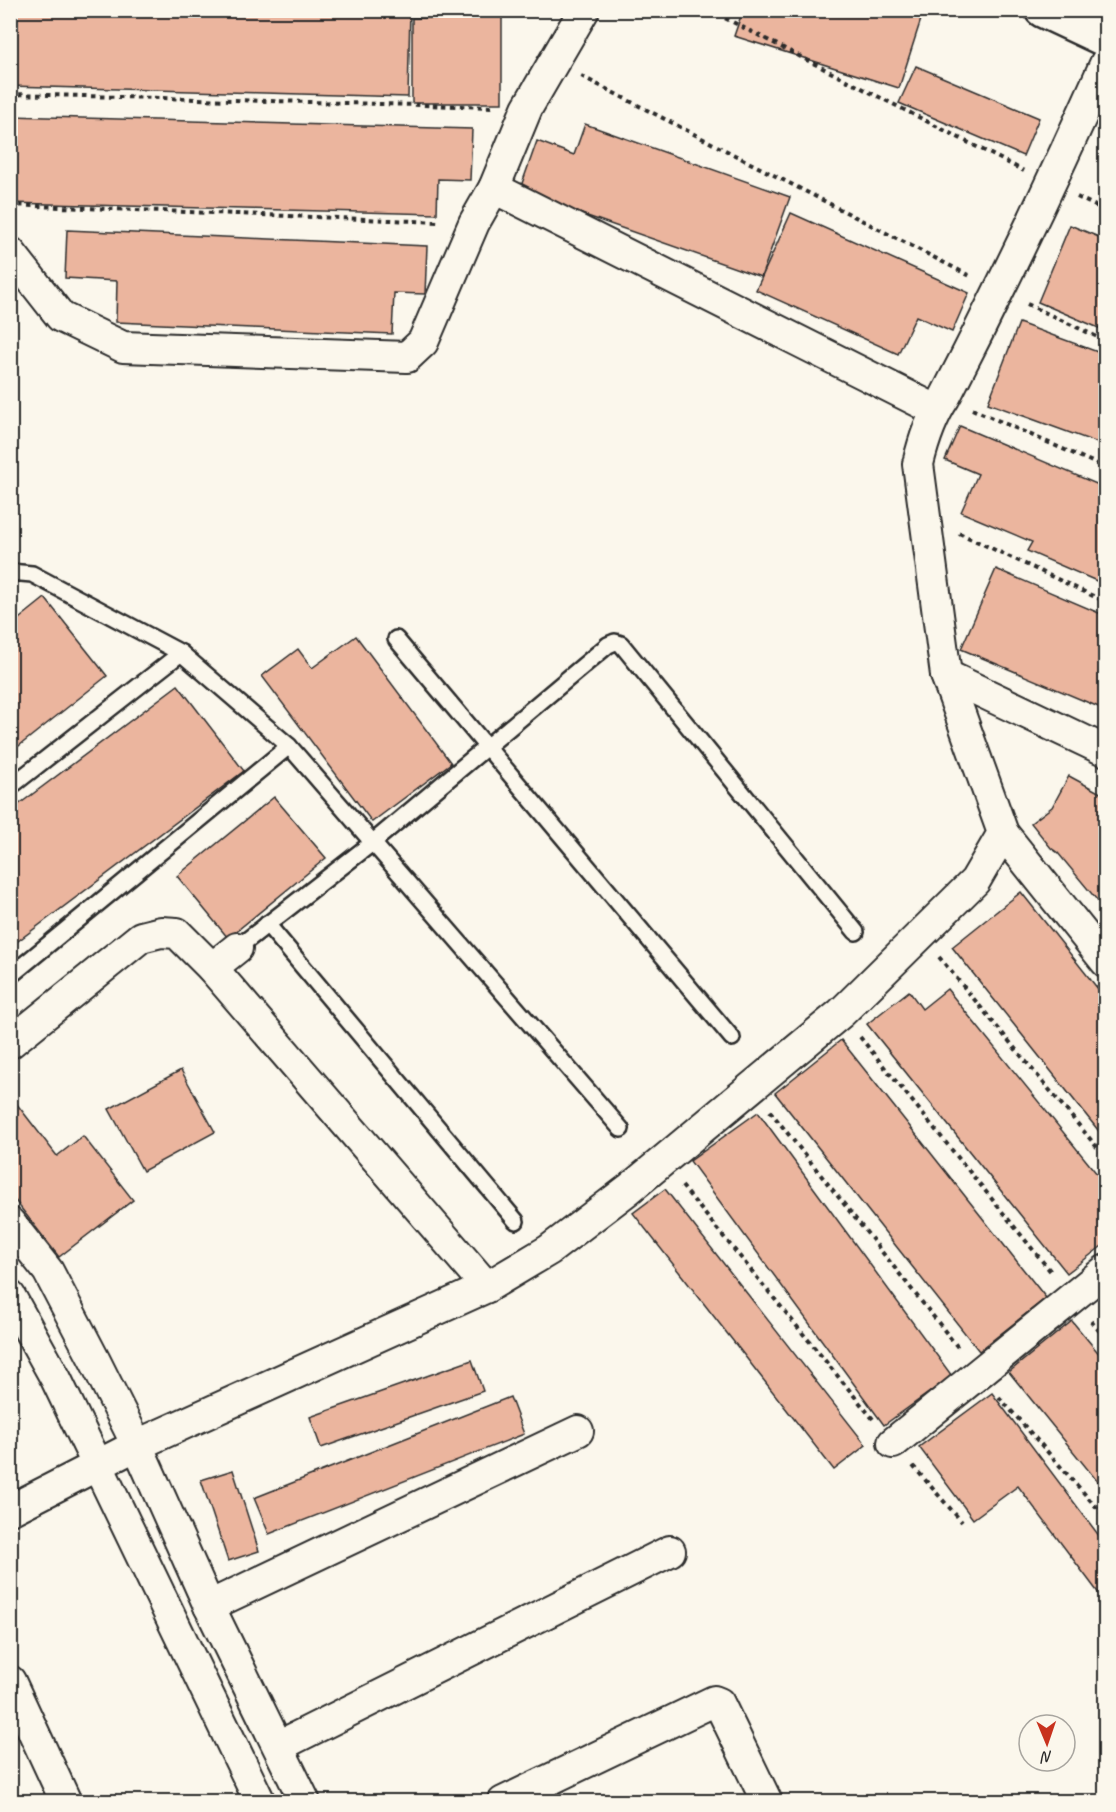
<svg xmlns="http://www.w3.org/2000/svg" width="1116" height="1812" viewBox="0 0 1116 1812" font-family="Caveat,sans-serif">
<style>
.building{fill:#ebb59e;stroke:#2b2b2b;stroke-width:1.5}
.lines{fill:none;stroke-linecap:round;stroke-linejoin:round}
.service-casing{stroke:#2b2b2b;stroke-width:20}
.minor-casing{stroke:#2b2b2b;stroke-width:34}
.tertiary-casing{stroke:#2b2b2b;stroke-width:38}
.path{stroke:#2b2b2b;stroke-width:4;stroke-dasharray:4.5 4.5;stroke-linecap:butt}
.service{stroke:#fbf7ec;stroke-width:15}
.minor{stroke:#fbf7ec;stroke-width:30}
.tertiary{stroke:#fbf7ec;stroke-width:33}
</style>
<rect width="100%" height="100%" fill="#fbf7ec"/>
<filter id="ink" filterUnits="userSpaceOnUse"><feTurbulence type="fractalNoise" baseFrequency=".0167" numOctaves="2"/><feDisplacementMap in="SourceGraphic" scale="12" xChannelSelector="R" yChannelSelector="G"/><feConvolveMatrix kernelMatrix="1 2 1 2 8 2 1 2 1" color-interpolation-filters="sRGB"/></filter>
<g filter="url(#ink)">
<g class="building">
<path d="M10,10H410L408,97L10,86Z"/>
<path d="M743,10H924L899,88L734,36Z"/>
<path d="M502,17V103H412V18Z"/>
<path d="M916,66L1039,118L1023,156L899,103Z"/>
<path d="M10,116L472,129L470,180L438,179L437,214L10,203Z"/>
<path d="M585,124L790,197L761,277L519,192L537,141L574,155Z"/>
<path d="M791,213L969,293L952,332L916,316L898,354L756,290Z"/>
<path d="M1070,225L1106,240V331L1038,302Z"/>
<path d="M67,230L427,246L425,294L394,293L392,334L116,322L117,281L65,278Z"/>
<path d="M1019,323L1106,355V446L988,403Z"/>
<path d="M960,426L1106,488V585L1027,551L1032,542L961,512L978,474L945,460Z"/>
<path d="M996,569L1106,616V710L961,649Z"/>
<path d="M45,598L107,676L10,753V626Z"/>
<path d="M356,636L451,763L372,822L262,676L298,649L312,668Z"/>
<path d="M178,685L244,771L10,947V811Z"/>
<path d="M1069,776L1106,796V911L1058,853L1051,848L1031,823L1052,807Z"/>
<path d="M274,797L326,858L228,938L177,876Z"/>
<path d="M1021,892L1106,999V1140L952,947Z"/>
<path d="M947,989L1106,1185V1243L1067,1273L867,1024L909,991L922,1009Z"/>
<path d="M841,1040L1046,1298L979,1351L775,1093Z"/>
<path d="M181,1070L215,1132L143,1171L109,1109Z"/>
<path d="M16,1103L57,1156L83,1136L133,1200L59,1257L10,1194V1107Z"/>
<path d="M758,1112L952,1376L884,1425L690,1161Z"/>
<path d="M665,1189L866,1445L834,1470L633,1213Z"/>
<path d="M1106,1290V1306L1097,1296Z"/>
<path d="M1072,1321L1106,1362V1492L1009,1372Z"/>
<path d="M472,1360L483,1391L321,1448L310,1417Z"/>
<path d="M992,1393L1106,1545V1603L1018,1486L973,1519L919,1447Z"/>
<path d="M510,1397L524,1434L269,1534L254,1498Z"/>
<path d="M233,1470L259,1551L228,1561L201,1480Z"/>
</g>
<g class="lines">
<defs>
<g id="service">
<path d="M10,572L32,574L181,653L289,746L621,1129"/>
<path d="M396,639L732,1038"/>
<path d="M10,787L181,653"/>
<path d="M267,924L516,1221"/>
<path d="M237,948L372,843L608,645L615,642L621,644L856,932"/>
<path d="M10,976L289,746"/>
</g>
<g id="minor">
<path d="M494,188L936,410"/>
<path d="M10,252L61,317L123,347L407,357L423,342L474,223L494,188L527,108L584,10"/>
<path d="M946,675L1106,751"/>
<path d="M1003,833L1106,962"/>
<path d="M212,968L237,948"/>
<path d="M10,1043L141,937L161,932L177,933L212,968L487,1287"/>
<path d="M10,1223L48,1271L95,1361L137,1445L209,1606L305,1802"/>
<path d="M10,1296L56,1379L260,1802"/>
<path d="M893,1443L1106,1270"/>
<path d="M10,1510L137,1445L487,1287L549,1250L629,1189L841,1013L975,881L1003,833L946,675L918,464C924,439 931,418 945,397C1002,287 1055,176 1106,62"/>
<path d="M209,1606L578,1431"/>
<path d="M10,1681L66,1802"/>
<path d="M279,1746L670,1551"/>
<path d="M503,1802L714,1701L719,1703L767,1802"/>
</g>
<path id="tertiary" d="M1042,10L1106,40"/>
</defs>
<use href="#service" class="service-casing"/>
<use href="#minor" class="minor-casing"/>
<use href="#tertiary" class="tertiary-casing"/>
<g class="path">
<path d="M709,10L1024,171"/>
<path d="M581,76L972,277"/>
<path d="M10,94L494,107"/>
<path d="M1077,197L1106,211"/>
<path d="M10,205L440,222"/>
<path d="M1027,304L1106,341"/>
<path d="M972,409L1106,468"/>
<path d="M959,533L1106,602"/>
<path d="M939,957L1106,1158"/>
<path d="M860,1037L1052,1273"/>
<path d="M770,1111L960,1350"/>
<path d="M682,1186L873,1419"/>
<path d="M1091,1321L1106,1339"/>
<path d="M999,1397L1106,1518"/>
<path d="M913,1466L962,1522"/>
</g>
<use href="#service" class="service"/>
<use href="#minor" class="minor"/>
<use href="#tertiary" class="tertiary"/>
</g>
</g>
<rect width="1116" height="1812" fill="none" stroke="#fbf7ec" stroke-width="36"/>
<rect x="18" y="18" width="1080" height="1776" fill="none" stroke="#2b2b2b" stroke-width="2" filter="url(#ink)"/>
<g transform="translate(1047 1743) rotate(178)"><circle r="28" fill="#fbf7ec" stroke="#a8a59f" stroke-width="1.5"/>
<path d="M0-4.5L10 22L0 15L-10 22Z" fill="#c8321e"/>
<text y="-9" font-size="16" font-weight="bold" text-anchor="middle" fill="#2b2b2b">N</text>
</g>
</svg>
